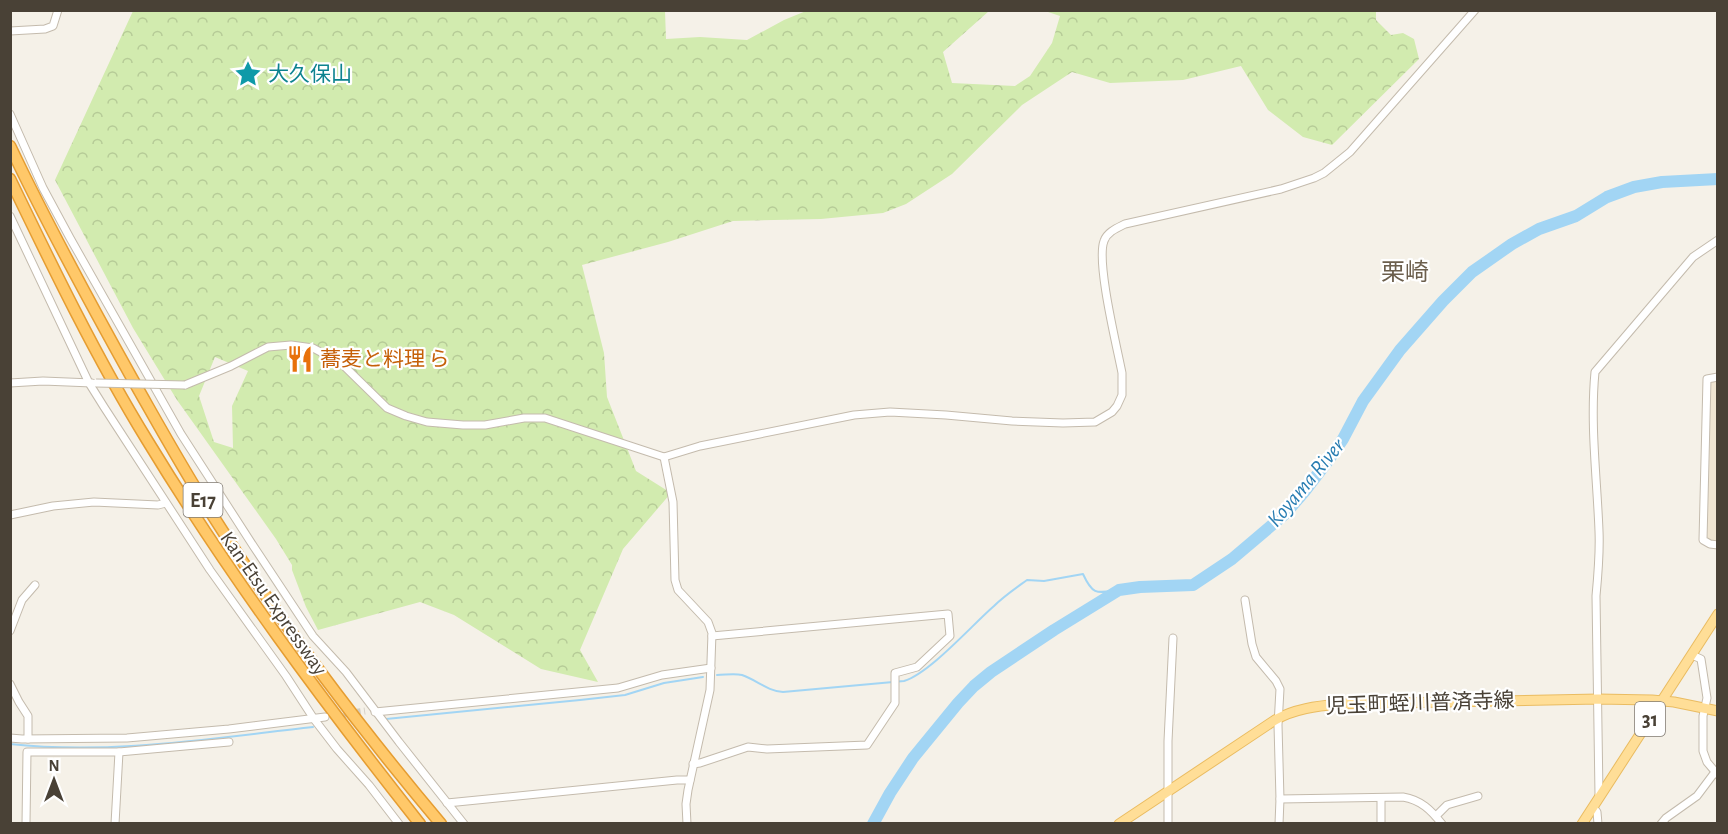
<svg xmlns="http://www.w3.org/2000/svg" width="1728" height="834" viewBox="0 0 1728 834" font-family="'Alegreya Sans','Noto Sans JP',sans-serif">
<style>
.education{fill:#efe5d2}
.forest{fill:url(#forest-crowns);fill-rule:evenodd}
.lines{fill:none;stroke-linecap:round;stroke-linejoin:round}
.stream{stroke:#a2d5f4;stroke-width:2}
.river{stroke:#a2d5f4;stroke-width:12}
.minor-tunnel{stroke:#d3cec4;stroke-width:7;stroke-dasharray:7 3.5;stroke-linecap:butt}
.minor-casing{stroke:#c4bbad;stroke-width:9}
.major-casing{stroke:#eabc61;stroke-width:11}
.highway-casing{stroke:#e59d32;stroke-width:13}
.minor{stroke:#fff;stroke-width:7}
.major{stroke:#ffde97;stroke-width:9}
.highway{stroke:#ffc869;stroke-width:10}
.minor-bridge-casing{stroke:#c4bbad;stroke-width:9;stroke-linecap:butt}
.minor-bridge{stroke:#fff;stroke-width:7}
.labels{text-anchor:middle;stroke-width:4.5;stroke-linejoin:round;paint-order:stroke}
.shield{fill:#fff;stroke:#807a72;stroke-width:1.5}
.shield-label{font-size:20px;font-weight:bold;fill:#494136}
.culture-label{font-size:21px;fill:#0d838f;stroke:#fff;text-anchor:start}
.food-label{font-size:21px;fill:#c56008;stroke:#fff;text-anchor:start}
.street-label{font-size:21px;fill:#494136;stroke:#fff}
.water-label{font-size:22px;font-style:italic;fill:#287db2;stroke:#fff}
.quarter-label{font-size:24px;fill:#6c5f4d;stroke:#fff}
</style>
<defs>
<pattern id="forest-crowns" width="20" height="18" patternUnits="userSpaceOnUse" patternTransform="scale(1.5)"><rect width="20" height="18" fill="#d2ebaf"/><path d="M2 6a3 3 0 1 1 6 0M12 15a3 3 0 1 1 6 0" fill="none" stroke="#b6cb97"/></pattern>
</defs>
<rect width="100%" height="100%" fill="#f5f1e8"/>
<path class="education" d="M1717,379V542L1710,541L1707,537L1710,383L1713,380Z"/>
<path class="forest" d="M1320,10L1321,12L1323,10H1376V20L1391,35L1403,33L1414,39L1419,59L1332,145L1303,137L1268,110L1241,66L1183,80L1110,83L1072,72L1022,105L952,174L906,204L883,213L821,219L733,221L668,242L582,265L604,353L607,397L636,471L671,493L623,549L580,650L598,682L541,669L454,615L420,602L318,630L306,607L292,570V565L276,539L177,400L133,328L55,180L133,11H665L666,39L700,37L747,40L784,20L806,11H989L943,52L952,83L1015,86L1030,76L1052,43L1060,16L1045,11ZM215,357L248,371L232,406L233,448L214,442L199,396Z"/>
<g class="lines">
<g class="stream">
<path d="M717,675C725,675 734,673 742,675C757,680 767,691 783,692L904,681C930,673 972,625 994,606C1004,596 1016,588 1027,580L1044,581L1083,574C1093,596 1097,593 1119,590"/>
<path d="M386,719L580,700L625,695L664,683L703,677"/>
<path d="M10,744C111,755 213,738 313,727"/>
</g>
<path class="river" d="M873,824L890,793L913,758L958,703L974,686L991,672L1054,630L1119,590L1140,587L1193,585L1232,559L1285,514L1304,492L1327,462L1343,439L1363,401L1400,350L1443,301L1472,272L1512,244L1539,229L1576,216L1607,197L1634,187L1662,182L1718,179"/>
<path class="minor-tunnel" d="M333,716L365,711"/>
<defs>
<g id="minor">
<path d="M10,31L45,29L53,26L58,10"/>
<path d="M10,114L43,188L70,238L181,434L254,547L313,636L346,672L399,742L464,824"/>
<path d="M10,216L89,383L104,407L210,570L286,676L314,719L337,749L369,785L399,824"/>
<path d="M1718,377L1707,379L1703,540L1710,544L1718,545"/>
<path d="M10,383L43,381L92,383"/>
<path d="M185,385L231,366L268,347L291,345L313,348L341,363L387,408L406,416L427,422L463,425H485L524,418H545L664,457L700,446L854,415L890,412L946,415L1012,421L1063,423L1095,422L1112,412L1117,406L1122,395V373C1117,347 1096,262 1104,241C1107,232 1117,228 1125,224L1281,189L1314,178L1324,173L1350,152L1475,10"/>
<path d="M664,457L673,502L675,580L678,590L708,622L712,633L710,690L688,790L686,804L687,824"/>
<path d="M10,515L53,506L94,502L158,505L166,503"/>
<path d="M1245,600L1252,644L1256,657L1276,681L1280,689L1278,725L1280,799L1279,824"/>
<path d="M10,631L22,600L35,585"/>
<path d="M1692,655L1701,659L1707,698L1703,716V751L1707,762L1718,775"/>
<path d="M10,684L19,702L28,716V739"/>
<path d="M375,712L618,688L662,675L711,668"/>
<path d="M10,738L22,739L127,738L229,729L325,717"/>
<path d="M693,764L700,763L748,747L767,749L867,745L895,703V673L917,667L950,636L948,614L712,636"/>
<path d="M1599,795L1596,596C1598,575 1600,553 1599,531C1597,478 1590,425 1595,372L1693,257L1718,240"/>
<path d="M1381,798V824"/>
<path d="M1280,799L1403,797C1421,800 1431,810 1442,824"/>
<path d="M447,803L677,780H690"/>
<path d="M1593,807L1597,812L1598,824"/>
<path d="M1436,816L1447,805L1478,796"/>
<path d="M26,824L27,752H119L229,742"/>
<path d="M115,824L119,752"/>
<path d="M1168,824V741L1173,638"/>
<path d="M1661,824L1666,818L1697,796L1715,772"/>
</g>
<g id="major">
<path d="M1119,824L1275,720C1294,709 1317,706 1339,704L1598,699L1652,700L1674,702L1718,711"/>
<path d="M1582,824L1718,614"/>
</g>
<g id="highway">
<path d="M10,146C48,226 90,303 133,380C157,422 180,464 206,505C276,617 356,723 441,824"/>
<path d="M10,179C53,268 96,357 147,440C229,575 322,700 420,824"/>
</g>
</defs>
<use href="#minor" class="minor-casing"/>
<use href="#major" class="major-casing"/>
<use href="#highway" class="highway-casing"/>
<use href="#minor" class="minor"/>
<use href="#major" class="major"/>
<use href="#highway" class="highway"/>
<defs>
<path id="minor-bridge" d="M96,383L185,385"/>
</defs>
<use href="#minor-bridge" class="minor-bridge-casing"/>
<use href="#minor-bridge" class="minor-bridge"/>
</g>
<defs>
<symbol id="sight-bare" viewBox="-9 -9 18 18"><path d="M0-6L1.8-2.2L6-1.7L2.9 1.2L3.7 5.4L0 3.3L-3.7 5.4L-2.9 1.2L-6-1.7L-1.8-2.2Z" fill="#0f9aa8" stroke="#fff" stroke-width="2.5" paint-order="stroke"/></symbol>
<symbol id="restaurant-bare" viewBox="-9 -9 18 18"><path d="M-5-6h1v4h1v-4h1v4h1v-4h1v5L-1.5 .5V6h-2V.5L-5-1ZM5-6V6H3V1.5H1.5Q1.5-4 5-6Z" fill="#e8710a" stroke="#fff" stroke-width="2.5" paint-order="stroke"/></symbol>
</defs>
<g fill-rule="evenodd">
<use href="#sight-bare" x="229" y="55" width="38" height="38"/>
<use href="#restaurant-bare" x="281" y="340" width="38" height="38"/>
</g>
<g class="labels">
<g class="shield">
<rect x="183.5" y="483" width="39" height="34" rx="4.5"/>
<rect x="1635" y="702" width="30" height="34" rx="4.5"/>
</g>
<g class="shield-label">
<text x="203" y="507">E17</text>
<text x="1650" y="726">31</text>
</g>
<g class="culture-label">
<text x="268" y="81">大久保山</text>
</g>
<g class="food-label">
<text x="320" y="366">蕎麦と料理 ら</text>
</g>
<g class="street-label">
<text transform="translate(274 603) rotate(55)" y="7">Kan-Etsu Expressway</text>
<text transform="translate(1420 703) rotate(-2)" y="7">児玉町蛭川普済寺線</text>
</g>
<g class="water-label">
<text transform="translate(1305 482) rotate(-50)" y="8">Koyama River</text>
</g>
<g class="quarter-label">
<text x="1405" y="280">栗崎</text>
</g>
</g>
<rect width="1728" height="834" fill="none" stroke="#494136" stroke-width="24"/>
<g transform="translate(54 780)" stroke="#ffffff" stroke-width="4.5" paint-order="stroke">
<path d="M0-4.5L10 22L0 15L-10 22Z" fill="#494136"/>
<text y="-9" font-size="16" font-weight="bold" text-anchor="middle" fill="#494136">N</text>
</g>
</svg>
